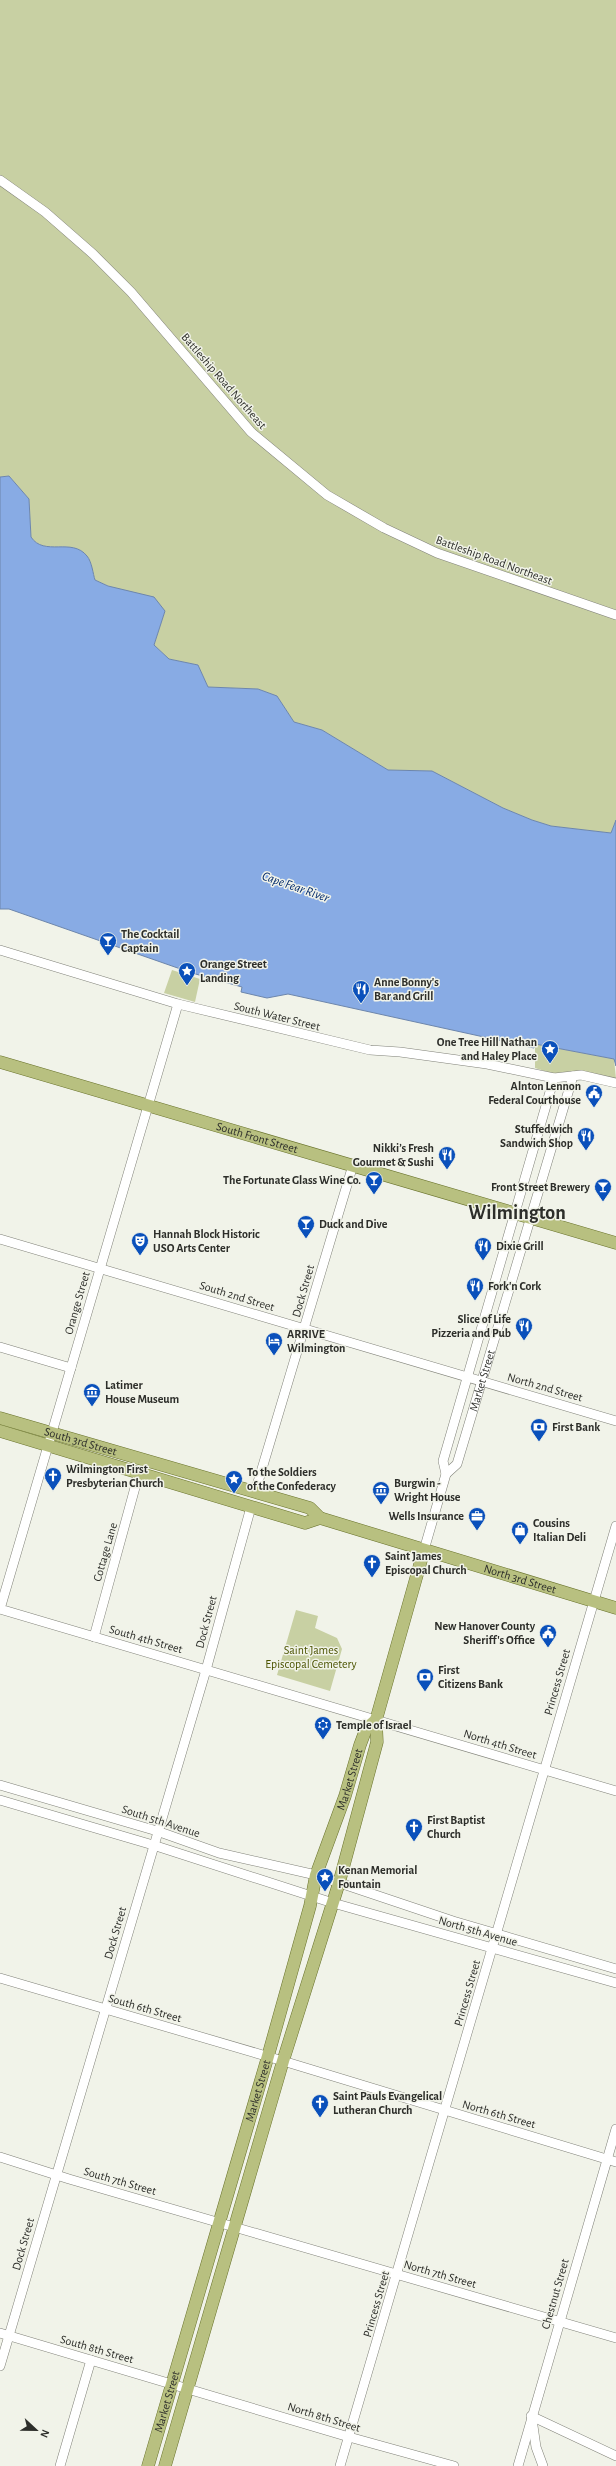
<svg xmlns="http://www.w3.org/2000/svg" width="616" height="2466" viewBox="0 0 616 2466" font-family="'Alegreya Sans',sans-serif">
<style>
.green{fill:#c8d0a3}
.water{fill:#88abe4;stroke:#6d86ac}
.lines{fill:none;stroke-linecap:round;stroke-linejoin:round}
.minor-casing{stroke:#818279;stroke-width:10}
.major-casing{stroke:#69722b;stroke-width:13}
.minor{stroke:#fff;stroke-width:9}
.major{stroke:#b8c080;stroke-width:12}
.labels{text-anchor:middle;stroke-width:3;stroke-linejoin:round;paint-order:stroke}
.street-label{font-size:12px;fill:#2d2e2a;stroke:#f1f3e9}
.poi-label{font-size:12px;font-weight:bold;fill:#2d2e2a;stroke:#f1f3e9;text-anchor:start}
.park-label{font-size:12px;fill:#4b5300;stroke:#f1f3e9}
.water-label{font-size:13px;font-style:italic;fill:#032b6c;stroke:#f1f3e9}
.town-label{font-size:20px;font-weight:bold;fill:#2d2e2a;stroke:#f1f3e9}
</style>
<rect width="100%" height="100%" fill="#f1f3e9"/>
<g class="green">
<path d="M0,0H616V820L611,833L551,826L532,820L503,808L432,771L388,770L322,730L294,722L277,696L258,689L208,687L198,665L169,659L154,645L165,611L95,580C93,574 91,562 87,556C72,537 44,557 31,537L29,499L9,476L0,477Z"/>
<path d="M172,970L200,979L195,1002L164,993Z"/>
<path d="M535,1044L614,1059L616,1079L554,1074L535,1068Z"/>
<path d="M296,1610L318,1616L315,1628L337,1638L342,1649L330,1691L277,1675Z"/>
</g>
<path class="water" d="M9,476L29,499L31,537C44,557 72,537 87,556C92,562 93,574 95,580L108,586L154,597L165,611L154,645L169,659L198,665L208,687L258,689L277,696L294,722L322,730L388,770L432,771L503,808L532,820L551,826L611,833L616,820V1066L614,1059L535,1044L534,1048L288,994L267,998L241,992L242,987L192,973L9,909H0V477Z"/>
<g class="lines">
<defs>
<g id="minor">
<path d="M0,180L45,212L93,254L131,292L251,432L327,495L384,528L437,553L616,615"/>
<path d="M0,950L178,1004L370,1050L400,1052L487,1064L554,1078L581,1075L616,1083"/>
<path d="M178,1004L0,1609L616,1791"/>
<path d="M0,1239L616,1421"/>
<path d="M0,1347L71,1368"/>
<path d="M446,1474L443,1461L554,1078"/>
<path d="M255,1492L353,1165"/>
<path id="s1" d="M424,1550L446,1474L457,1464L573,1076"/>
<path d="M94,1637L139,1473"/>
<path d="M0,1785L157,1831L219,1853L316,1875L453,1921L616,1969"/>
<path d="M0,1800L153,1845L333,1903L616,1983"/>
<path d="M0,1978L283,2061L616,2162"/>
<path d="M0,2157L69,2179L616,2338"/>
<path d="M0,2333L349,2437L454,2466"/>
<path d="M0,2366L206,1670L251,1507"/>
<path d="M531,2416L616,2456"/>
<path d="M532,2419L536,2447L543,2466"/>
<path d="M60,2466L91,2360"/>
<path d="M340,2466L616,1526"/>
<path d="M518,2466L616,2129"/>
</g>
<g id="major">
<path id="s2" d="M0,1062L616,1243"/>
<path id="s3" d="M0,1418L310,1508L320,1518L616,1608"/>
<path d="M0,1431L305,1523L320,1518"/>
<path id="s4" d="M148,2466L268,2056L310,1906L316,1875L345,1796L360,1745L366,1729L376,1720"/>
<path d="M165,2466L283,2061L339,1883L377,1742L376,1720L424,1550"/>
</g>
</defs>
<use href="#minor" class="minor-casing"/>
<use href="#major" class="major-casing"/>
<use href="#minor" class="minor"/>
<use href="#major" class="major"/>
</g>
<defs>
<symbol id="bar-pin" viewBox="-11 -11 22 30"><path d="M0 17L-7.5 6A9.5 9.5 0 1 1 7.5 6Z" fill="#0a50bb" stroke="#f1f3e9"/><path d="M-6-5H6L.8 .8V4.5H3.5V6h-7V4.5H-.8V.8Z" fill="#fff"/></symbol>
<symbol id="sight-pin" viewBox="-11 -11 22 30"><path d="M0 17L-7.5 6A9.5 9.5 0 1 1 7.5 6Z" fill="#0a50bb" stroke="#f1f3e9"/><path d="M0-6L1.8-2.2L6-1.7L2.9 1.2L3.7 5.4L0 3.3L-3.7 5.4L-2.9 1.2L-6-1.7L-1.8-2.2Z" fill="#fff"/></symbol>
<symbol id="restaurant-pin" viewBox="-11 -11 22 30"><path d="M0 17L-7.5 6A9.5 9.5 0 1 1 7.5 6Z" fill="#0a50bb" stroke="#f1f3e9"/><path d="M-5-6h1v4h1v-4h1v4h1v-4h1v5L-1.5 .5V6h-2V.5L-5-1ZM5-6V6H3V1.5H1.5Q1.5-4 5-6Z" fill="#fff"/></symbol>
<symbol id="civic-pin" viewBox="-11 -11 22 30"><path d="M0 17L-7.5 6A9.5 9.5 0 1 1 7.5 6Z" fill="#0a50bb" stroke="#f1f3e9"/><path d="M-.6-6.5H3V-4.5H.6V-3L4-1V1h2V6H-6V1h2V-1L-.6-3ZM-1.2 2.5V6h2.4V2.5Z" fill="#fff"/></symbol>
<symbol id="theatre-pin" viewBox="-11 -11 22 30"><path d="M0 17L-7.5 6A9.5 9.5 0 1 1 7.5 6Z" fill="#0a50bb" stroke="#f1f3e9"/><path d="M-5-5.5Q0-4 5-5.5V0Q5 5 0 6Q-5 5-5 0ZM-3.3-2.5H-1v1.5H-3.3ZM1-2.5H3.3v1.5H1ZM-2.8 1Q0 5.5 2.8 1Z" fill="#fff"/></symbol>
<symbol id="hotel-pin" viewBox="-11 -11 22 30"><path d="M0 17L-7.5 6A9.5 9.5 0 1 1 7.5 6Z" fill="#0a50bb" stroke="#f1f3e9"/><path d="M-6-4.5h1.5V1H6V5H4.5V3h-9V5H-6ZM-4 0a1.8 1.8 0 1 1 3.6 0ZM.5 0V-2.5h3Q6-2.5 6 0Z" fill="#fff"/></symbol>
<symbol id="museum-pin" viewBox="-11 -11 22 30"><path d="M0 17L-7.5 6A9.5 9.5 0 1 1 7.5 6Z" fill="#0a50bb" stroke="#f1f3e9"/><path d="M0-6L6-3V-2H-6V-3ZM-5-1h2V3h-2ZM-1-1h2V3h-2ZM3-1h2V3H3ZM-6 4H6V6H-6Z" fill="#fff"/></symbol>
<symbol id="bank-pin" viewBox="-11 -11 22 30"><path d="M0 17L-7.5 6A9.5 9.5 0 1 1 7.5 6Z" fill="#0a50bb" stroke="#f1f3e9"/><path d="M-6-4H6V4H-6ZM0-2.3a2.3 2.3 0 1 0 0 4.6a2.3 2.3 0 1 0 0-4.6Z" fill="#fff"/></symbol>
<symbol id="church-pin" viewBox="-11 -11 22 30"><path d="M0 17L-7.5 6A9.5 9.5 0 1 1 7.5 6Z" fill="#0a50bb" stroke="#f1f3e9"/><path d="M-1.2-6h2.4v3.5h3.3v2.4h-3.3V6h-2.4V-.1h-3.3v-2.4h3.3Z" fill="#fff"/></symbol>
<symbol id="office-pin" viewBox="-11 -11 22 30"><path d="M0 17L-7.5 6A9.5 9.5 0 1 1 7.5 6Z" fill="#0a50bb" stroke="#f1f3e9"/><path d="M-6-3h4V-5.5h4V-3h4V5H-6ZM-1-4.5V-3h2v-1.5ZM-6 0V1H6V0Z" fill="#fff"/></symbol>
<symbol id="shop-pin" viewBox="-11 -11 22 30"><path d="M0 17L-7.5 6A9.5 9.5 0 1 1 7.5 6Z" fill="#0a50bb" stroke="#f1f3e9"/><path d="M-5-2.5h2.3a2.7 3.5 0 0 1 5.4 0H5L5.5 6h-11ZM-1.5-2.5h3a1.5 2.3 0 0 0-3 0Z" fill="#fff"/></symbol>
<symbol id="synagogue-pin" viewBox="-11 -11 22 30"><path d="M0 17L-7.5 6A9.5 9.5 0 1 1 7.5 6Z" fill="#0a50bb" stroke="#f1f3e9"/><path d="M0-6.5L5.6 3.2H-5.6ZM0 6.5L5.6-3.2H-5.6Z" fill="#fff"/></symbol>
</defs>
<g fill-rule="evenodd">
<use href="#bar-pin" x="98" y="931" width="20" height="27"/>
<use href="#sight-pin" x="177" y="961" width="20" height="27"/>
<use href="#restaurant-pin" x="351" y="979" width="20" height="27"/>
<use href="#sight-pin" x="540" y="1039" width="20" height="27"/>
<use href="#civic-pin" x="584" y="1083" width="20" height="27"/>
<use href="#restaurant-pin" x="576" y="1126" width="20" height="27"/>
<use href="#restaurant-pin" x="437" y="1145" width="20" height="27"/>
<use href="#bar-pin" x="364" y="1170" width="20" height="27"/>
<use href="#bar-pin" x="593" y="1177" width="20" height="27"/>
<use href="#bar-pin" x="296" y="1214" width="20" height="27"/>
<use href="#theatre-pin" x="130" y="1231" width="20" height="27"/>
<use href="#restaurant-pin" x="473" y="1236" width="20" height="27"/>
<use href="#restaurant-pin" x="465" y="1276" width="20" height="27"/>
<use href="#restaurant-pin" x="514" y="1316" width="20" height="27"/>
<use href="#hotel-pin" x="264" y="1331" width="20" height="27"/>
<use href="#museum-pin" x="82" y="1382" width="20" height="27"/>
<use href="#bank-pin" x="529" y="1417" width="20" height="27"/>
<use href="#church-pin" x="43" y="1466" width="20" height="27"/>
<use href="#sight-pin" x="224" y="1469" width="20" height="27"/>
<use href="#museum-pin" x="371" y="1480" width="20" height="27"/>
<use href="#office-pin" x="467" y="1506" width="20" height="27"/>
<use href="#shop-pin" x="510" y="1520" width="20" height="27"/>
<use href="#church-pin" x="362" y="1553" width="20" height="27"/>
<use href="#civic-pin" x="538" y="1623" width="20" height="27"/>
<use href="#bank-pin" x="415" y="1667" width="20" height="27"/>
<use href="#synagogue-pin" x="313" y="1715" width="20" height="27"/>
<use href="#church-pin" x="404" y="1817" width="20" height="27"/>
<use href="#sight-pin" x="315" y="1867" width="20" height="27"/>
<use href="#church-pin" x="310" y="2093" width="20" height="27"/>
</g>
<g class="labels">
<g class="street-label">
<text transform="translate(224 381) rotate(49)" y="4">Battleship Road Northeast</text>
<text transform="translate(494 560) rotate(20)" y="4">Battleship Road Northeast</text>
<text transform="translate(277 1016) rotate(14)" y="4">South Water Street</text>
<text dy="4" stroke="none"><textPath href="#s2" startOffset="268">South Front Street</textPath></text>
<text transform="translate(303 1291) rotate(-74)" y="4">Dock Street</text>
<text transform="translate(237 1296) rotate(17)" y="4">South 2nd Street</text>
<text transform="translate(77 1303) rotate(-74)" y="4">Orange Street</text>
<text dy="4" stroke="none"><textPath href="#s1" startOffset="181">Market Street</textPath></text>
<text transform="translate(545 1387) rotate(16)" y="4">North 2nd Street</text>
<text dy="4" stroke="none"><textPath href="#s3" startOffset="84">South 3rd Street</textPath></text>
<text transform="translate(105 1552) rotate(-74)" y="4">Cottage Lane</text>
<text dy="4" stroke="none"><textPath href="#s3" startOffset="546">North 3rd Street</textPath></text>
<text transform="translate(206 1622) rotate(-75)" y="4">Dock Street</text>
<text transform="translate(146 1639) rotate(16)" y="4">South 4th Street</text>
<text transform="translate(557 1682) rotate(-74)" y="4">Princess Street</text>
<text transform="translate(500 1744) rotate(17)" y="4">North 4th Street</text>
<text dy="4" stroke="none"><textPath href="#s4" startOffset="716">Market Street</textPath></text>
<text transform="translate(161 1821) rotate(18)" y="4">South 5th Avenue</text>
<text transform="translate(478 1931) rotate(16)" y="4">North 5th Avenue</text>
<text transform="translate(115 1933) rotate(-74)" y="4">Dock Street</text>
<text transform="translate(467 1993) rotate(-74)" y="4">Princess Street</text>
<text transform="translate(145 2008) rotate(16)" y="4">South 6th Street</text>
<text dy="4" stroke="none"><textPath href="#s4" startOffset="391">Market Street</textPath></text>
<text transform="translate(499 2114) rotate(16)" y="4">North 6th Street</text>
<text transform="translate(120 2181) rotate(16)" y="4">South 7th Street</text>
<text transform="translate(23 2244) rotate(-74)" y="4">Dock Street</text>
<text transform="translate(440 2274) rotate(16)" y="4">North 7th Street</text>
<text transform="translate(555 2294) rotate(-74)" y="4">Chestnut Street</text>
<text transform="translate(376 2304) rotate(-74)" y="4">Princess Street</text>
<text transform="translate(97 2349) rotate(16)" y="4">South 8th Street</text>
<text dy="4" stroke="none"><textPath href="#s4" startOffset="67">Market Street</textPath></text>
<text transform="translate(324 2417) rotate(17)" y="4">North 8th Street</text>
</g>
<g class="poi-label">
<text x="121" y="938">The Cocktail<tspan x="121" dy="14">Captain</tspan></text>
<text x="200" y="968">Orange Street<tspan x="200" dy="14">Landing</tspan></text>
<text x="374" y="986">Anne Bonny's<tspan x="374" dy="14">Bar and Grill</tspan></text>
<text x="537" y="1046" text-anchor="end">One Tree Hill Nathan<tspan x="537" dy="14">and Haley Place</tspan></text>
<text x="581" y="1090" text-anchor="end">Alnton Lennon<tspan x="581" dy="14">Federal Courthouse</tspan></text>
<text x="573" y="1133" text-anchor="end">Stuffedwich<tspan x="573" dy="14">Sandwich Shop</tspan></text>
<text x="434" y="1152" text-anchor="end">Nikki’s Fresh<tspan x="434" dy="14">Gourmet &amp; Sushi</tspan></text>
<text x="361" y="1184" text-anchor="end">The Fortunate Glass Wine Co.</text>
<text x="590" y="1191" text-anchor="end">Front Street Brewery</text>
<text x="319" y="1228">Duck and Dive</text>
<text x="153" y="1238">Hannah Block Historic<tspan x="153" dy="14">USO Arts Center</tspan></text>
<text x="496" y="1250">Dixie Grill</text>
<text x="488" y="1290">Fork'n Cork</text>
<text x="511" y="1323" text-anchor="end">Slice of Life<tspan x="511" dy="14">Pizzeria and Pub</tspan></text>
<text x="287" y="1338">ARRIVE<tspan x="287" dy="14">Wilmington</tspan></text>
<text x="105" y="1389">Latimer<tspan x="105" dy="14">House Museum</tspan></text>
<text x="552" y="1431">First Bank</text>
<text x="66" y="1473">Wilmington First<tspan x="66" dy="14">Presbyterian Church</tspan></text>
<text x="247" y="1476">To the Soldiers<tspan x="247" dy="14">of the Confederacy</tspan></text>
<text x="394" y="1487">Burgwin -<tspan x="394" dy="14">Wright House</tspan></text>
<text x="464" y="1520" text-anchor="end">Wells Insurance</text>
<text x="533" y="1527">Cousins<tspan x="533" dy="14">Italian Deli</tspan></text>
<text x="385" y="1560">Saint James<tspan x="385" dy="14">Episcopal Church</tspan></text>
<text x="535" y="1630" text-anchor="end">New Hanover County<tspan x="535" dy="14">Sheriff's Office</tspan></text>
<text x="438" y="1674">First<tspan x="438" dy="14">Citizens Bank</tspan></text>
<text x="336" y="1729">Temple of Israel</text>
<text x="427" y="1824">First Baptist<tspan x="427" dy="14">Church</tspan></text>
<text x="338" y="1874">Kenan Memorial<tspan x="338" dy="14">Fountain</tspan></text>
<text x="333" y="2100">Saint Pauls Evangelical<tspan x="333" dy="14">Lutheran Church</tspan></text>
</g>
<g class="park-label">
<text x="311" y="1654">Saint James<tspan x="311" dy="14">Episcopal Cemetery</tspan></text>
</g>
<g class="water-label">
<text transform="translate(296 886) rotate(19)" y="5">Cape Fear River</text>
</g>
<g class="town-label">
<text x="517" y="1219">Wilmington</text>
</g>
</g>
<g transform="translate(36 2430) rotate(112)" stroke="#f1f3e9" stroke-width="3" paint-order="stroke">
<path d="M0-3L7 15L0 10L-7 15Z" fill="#2d2e2a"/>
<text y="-6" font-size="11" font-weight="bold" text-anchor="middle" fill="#2d2e2a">N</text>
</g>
</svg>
